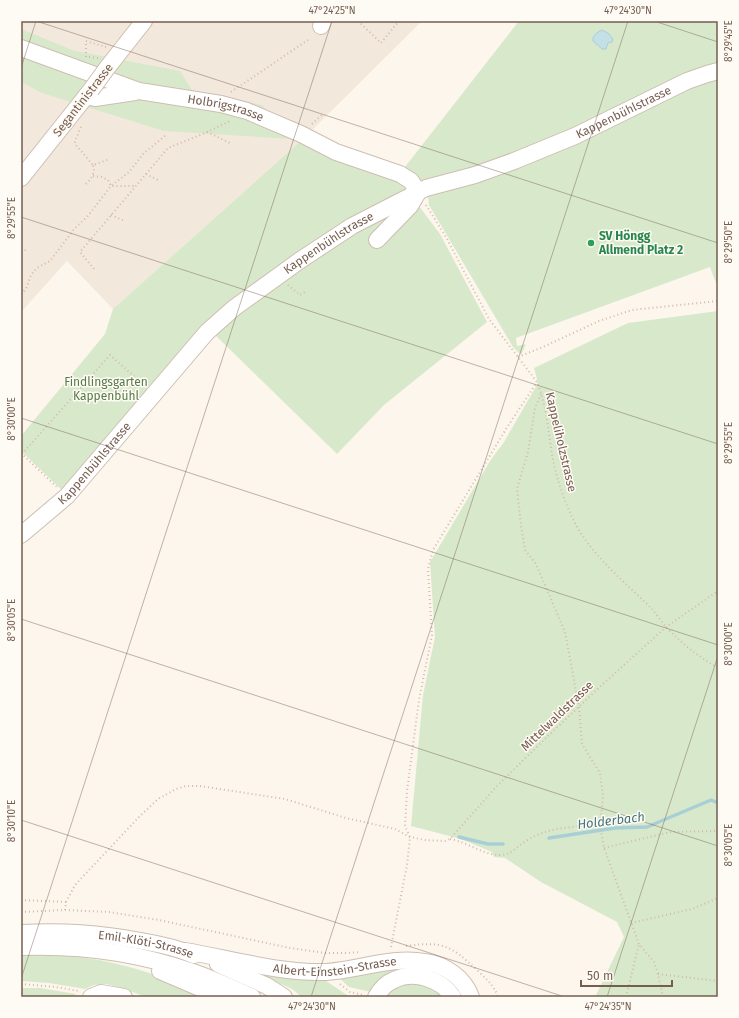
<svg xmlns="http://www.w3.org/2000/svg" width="739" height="1018" viewBox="0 0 739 1018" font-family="'Fira Sans',sans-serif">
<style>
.residential{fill:#f3e8dc}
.green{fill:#d8e9cb}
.water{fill:#c2e0e5;stroke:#a9cfd6}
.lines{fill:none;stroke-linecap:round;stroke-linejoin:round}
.stream{stroke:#a9cfd6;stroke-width:3.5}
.minor-casing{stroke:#cebeb2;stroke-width:18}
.path{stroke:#d5b9a9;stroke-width:2;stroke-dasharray:1 3;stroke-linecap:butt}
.minor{stroke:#fff;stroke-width:16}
.minor-bridge-casing{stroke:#cebeb2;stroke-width:18;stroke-linecap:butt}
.minor-bridge{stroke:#fff;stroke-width:16}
.ticks{fill:none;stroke:#765d50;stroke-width:1;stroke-opacity:0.45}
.leisure-dot{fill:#2e9e5b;stroke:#fefaf4;stroke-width:1.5}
.labels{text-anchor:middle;stroke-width:3;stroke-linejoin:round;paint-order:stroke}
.street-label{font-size:12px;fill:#765d50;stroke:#fefaf4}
.leisure-label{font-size:12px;font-weight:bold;fill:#27864d;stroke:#fefaf4;text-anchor:start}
.park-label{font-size:12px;fill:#587b49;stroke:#fefaf4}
.water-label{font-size:13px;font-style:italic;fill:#477780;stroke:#fefaf4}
.neatline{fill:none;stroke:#765d50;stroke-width:1.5}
.ticks-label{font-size:10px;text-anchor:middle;fill:#765d50}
</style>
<rect width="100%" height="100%" fill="#fcf6ed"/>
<path class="residential" d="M21,21H422L304,138L113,309L67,261L21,312Z"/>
<g class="green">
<path d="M519,21H718V63L512,160L423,181L401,172Z"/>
<path d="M21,29L75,51L180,71L192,90L262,105L291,139L164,131L42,93L21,82Z"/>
<path d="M708,79L718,81V282L716,283L710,267L516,338L517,346L526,344L521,355L513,347L429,205L428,196Z"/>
<path d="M304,138L405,184L406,190L231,306L65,493L21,451V436L105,334L113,309Z"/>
<path d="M398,206H419L440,234L487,322L384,405L337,454L212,332L276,282Z"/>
<path d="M718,311V997H595L624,937L617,922L541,882L505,858L494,857L492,852L461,839L411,826L423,695L435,637L430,562L490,461L504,442L538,383L534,368L628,323Z"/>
<path d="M21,954C43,955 64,955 86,958C128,964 170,978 209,997H147L121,988L106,984L94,985L85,989L49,983L21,981Z"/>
<path d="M405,966L423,968L371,992L349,987L338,977Z"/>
<path d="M250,969L323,979L350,997H302L292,989Z"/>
<path d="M404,982L429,983L446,997H383L392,987Z"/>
<path d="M21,988H40L76,994L73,997H21Z"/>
</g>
<path class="water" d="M602,30L608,33L613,39L612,42L608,43L606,49H602L593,41C592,36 597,32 602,30Z"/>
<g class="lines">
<g class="stream">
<path d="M459,837L488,844H503"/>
<path d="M549,838L615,828L647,827L711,800L718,803"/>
</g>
<defs>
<g id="minor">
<path d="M321,26L323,21"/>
<path id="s1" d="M21,48L139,91L221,104L247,111L301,134L336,152L400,174L411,181L418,192"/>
<path d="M107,68L144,21"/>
<path d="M86,96L95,98L135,92"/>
<path d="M21,178L91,90"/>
<path d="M377,240L410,206L417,194"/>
<path id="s2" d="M21,535L67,496L207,332L234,308L299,261L352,226L426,188L475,175L514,161L575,136L687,81L707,74L718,71"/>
<path id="s3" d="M21,933C64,931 98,933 141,941C159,944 177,948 194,955"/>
<path d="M21,947C78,945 139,953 193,972C213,979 233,988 252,997"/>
<path id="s4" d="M185,951C232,959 278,973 326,972C359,970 392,956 425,962C446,965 464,978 471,997"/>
<path d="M218,964L267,986L284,997"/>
<path d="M160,971L221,997"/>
<path d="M91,997L101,993L124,997"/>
<path d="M376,997C380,990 386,983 394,980C414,970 441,979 453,997"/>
</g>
</defs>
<use href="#minor" class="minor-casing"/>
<g class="path">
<path d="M358,21L381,43L399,21"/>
<path d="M86,57V41L106,47"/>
<path d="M89,57L98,58"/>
<path d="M231,92L308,40"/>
<path d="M312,124L323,114"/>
<path d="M81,127L75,141V144L93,165L110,159"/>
<path d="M207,132L232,144"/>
<path d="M146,174L158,180"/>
<path d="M93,176L102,177L108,180L111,186H136"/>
<path d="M86,184C91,179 96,172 93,165"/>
<path d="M426,205L446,237L489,319L537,382C550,414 548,448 558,480C564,499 572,521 584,538C602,564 630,587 653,610C657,615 661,621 666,627C681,643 699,657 718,668"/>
<path d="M111,215L124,221"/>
<path d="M21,252L28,249"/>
<path d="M94,269L80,252L168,148L205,133L230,121"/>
<path d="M288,285L300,295L305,292"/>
<path d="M21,294L26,289L31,275L37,268L50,261L75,228L87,217L111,186L129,172L144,153L166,135"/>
<path d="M518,357L543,347L599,321L632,310L718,301"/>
<path d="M541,394L535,408L528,452L517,489L521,526L525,550L536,564L565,632L579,707L582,744L600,773L603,797L600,825L604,848L639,944L654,962L658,974L663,997"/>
<path d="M21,453L57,487"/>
<path d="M22,454L110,355L144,385"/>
<path d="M450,839C468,842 484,856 502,855C511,854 516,848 523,843C529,839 538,834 545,832C561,827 583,826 600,825"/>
<path d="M604,848L670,832L718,831"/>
<path d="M21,900L66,902"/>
<path d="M65,910L66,902L75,885L139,817L158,799L176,789L186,786H200L285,799L346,818L395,829L410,837L425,840L445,841L450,839L496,787L548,736L603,684L666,627L718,591"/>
<path d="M21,912L65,910L109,912L159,920L290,948L325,953H347L360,952"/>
<path d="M631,923L692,909L718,898"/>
<path d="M406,946C443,941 450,945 477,970C486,979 494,985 498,997"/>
<path d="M391,947L407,865L410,837L405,826L407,791L419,700L432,635L428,569L433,550L506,429L537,382"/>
<path d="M658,974L718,981"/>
<path d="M21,984L56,987L79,991"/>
<path d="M340,984L350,992L363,995"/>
<path d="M626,997L639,944"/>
</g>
<use href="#minor" class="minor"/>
<defs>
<path id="minor-bridge" d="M91,90L107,68"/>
</defs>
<use href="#minor-bridge" class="minor-bridge-casing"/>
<use href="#minor-bridge" class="minor-bridge"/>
</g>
<path class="ticks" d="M36,21L718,243M654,21L718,42M21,68L36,21M21,217L718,444M21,418L718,645M21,619L718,846M21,820L565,997M21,979L332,21M311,997L628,21M607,997L718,656"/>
<circle class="leisure-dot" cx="591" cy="243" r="4"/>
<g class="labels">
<g class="street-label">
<text transform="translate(83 100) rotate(-52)" y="4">Segantinistrasse</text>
<text dy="4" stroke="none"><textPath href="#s1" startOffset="214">Holbrigstrasse</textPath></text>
<text dy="4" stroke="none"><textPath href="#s2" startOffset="751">Kappenbühlstrasse</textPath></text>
<text dy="4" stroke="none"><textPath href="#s2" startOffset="427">Kappenbühlstrasse</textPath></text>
<text transform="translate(561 442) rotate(77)" y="4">Kappeliholzstrasse</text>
<text dy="4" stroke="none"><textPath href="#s2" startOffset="103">Kappenbühlstrasse</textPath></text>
<text transform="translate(557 716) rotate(-44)" y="4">Mittelwaldstrasse</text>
<text dy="4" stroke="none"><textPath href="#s3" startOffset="126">Emil-Klöti-Strasse</textPath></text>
<text dy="4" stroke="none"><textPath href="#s4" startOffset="152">Albert-Einstein-Strasse</textPath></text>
</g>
<g class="leisure-label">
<text x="599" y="240">SV Höngg<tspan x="599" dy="14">Allmend Platz 2</tspan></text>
</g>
<g class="park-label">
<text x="106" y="386">Findlingsgarten<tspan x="106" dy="14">Kappenbühl</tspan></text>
</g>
<g class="water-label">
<text transform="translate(611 820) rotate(-7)" y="5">Holderbach</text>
</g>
</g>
<rect width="739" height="1018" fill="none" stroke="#fefaf4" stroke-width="44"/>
<path d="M581 980v6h91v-6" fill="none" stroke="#765d50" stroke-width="2"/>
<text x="587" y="980" font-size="12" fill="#765d50" stroke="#fefaf4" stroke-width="3" paint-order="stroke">50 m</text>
<rect x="22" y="22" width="695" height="974" class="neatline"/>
<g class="ticks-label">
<text x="332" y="14">47°24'25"N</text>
<text x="628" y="14">47°24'30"N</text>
<text transform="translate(728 41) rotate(-90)" y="4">8°29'45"E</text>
<text transform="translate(11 218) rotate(-90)" y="4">8°29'55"E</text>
<text transform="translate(728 242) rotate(-90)" y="4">8°29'50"E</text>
<text transform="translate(11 419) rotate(-90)" y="4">8°30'00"E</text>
<text transform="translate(728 443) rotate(-90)" y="4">8°29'55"E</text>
<text transform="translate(11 620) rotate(-90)" y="4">8°30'05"E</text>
<text transform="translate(728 644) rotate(-90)" y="4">8°30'00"E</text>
<text transform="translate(11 821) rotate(-90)" y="4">8°30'10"E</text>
<text transform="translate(728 845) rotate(-90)" y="4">8°30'05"E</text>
<text x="312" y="1010">47°24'30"N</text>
<text x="608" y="1010">47°24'35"N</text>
</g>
</svg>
